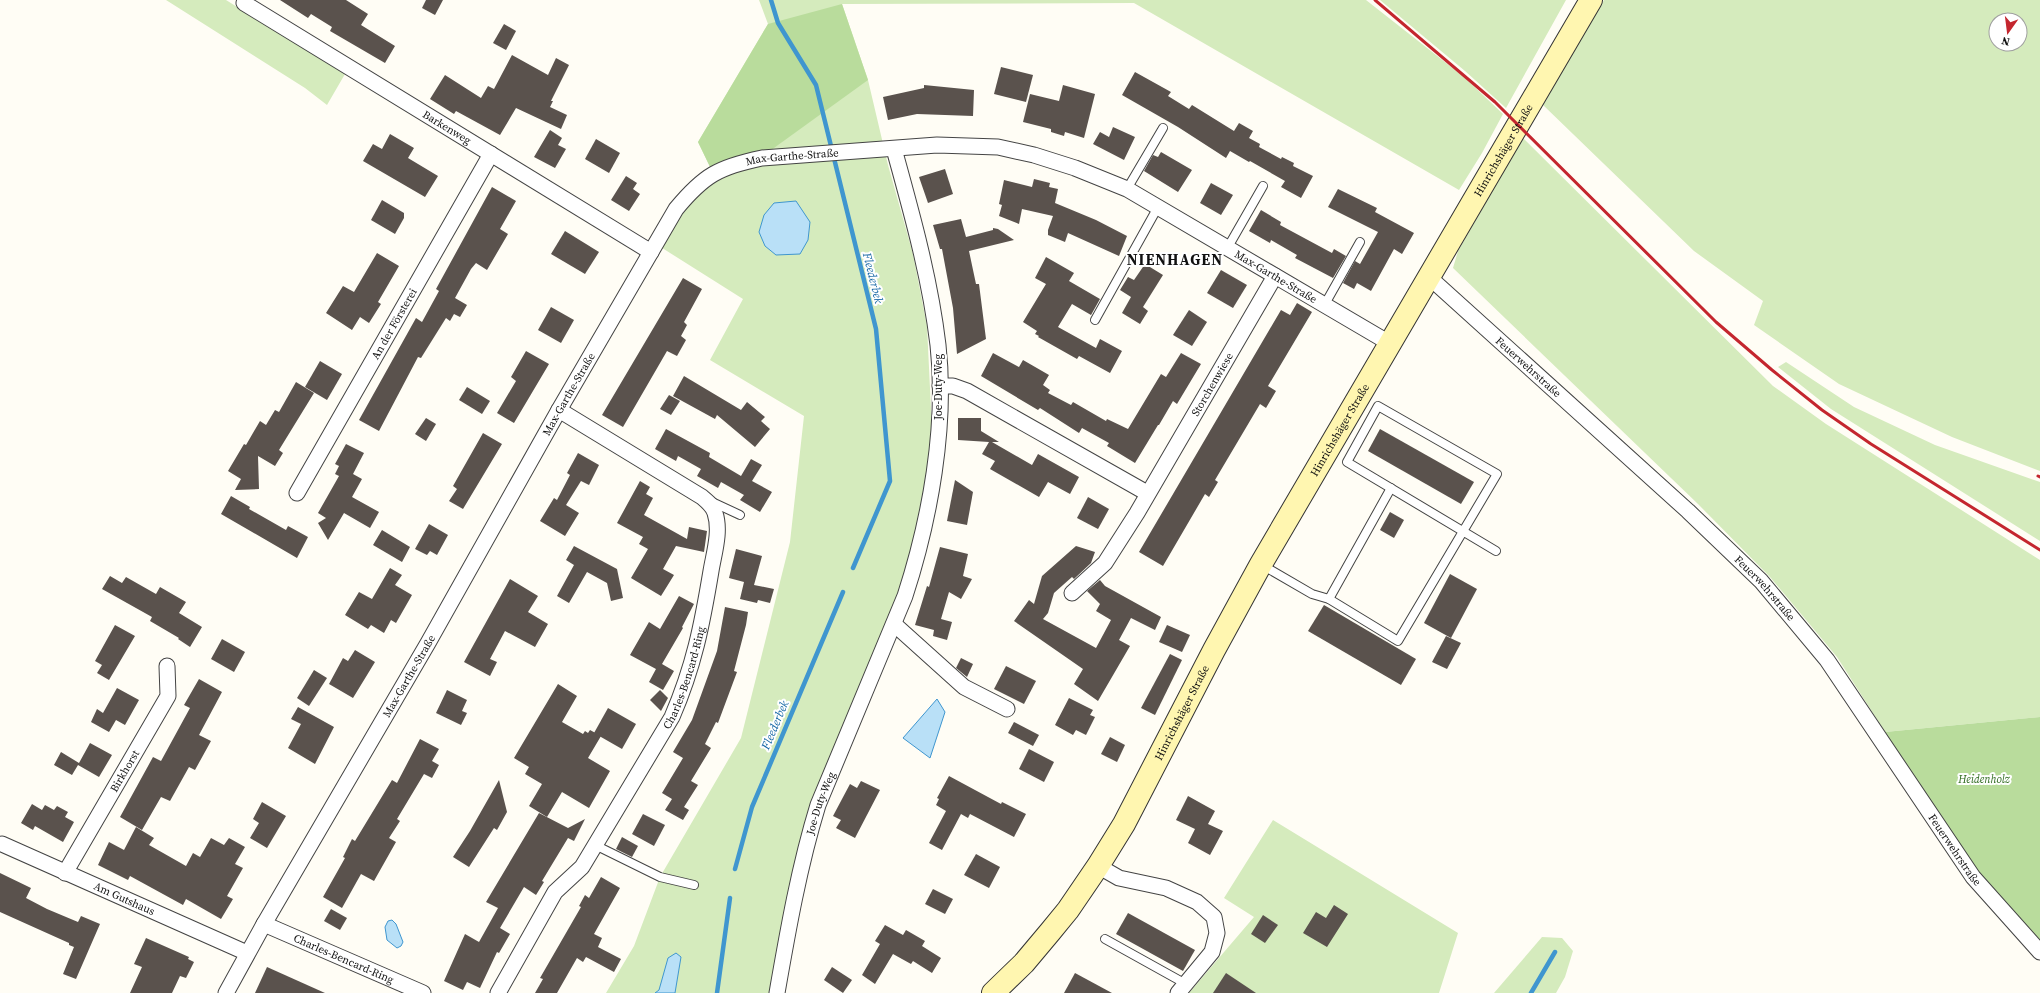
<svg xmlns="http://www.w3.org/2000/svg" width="2040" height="993" viewBox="0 0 2040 993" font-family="'Source Serif 4',serif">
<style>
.green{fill:#d5ebbd;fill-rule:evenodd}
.forest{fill:#b9dc9c}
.water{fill:#b9e0f7;stroke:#3f96cf}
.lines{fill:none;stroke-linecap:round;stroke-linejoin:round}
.stream{stroke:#3f96cf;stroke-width:4.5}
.building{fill:#5a524d}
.service-casing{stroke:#444;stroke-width:10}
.minor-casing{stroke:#444;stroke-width:17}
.secondary-casing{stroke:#333;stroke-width:24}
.service{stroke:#fff;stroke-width:8}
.minor{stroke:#fff;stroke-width:15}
.secondary{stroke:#fff6b0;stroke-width:22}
.rail{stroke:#c4262e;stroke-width:3}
.labels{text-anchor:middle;stroke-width:4;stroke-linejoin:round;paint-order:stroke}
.street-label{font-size:11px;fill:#111;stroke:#fff}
.park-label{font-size:11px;font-style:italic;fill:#2f6b1f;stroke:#fff}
.water-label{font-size:12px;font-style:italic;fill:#1768a6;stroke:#fff}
.district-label{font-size:15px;font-weight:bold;letter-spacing:1px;fill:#111;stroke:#fff}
</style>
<rect width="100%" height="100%" fill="#fffdf5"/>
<g class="green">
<path d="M166,0H226L345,74L327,105L305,88Z"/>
<path d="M759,0H1366L1464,77L1503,114L1482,153L1459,190L1134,3L842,4L868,80L888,165L913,254L927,326L932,430L928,467L919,521L909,561L895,604L823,773L805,822L794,868L770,993H606L634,946L660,877L741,738L790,542L804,416L710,360L743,299L659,246L690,198L715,177L698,142L768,24Z"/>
<path d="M1380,0H1566L1506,108L1465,71Z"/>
<path d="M1604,0H2040V471L1952,437L1839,384L1754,325L1763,301L1694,251L1543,105ZM1996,20H2020V44H1996Z"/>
<path d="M1523,138L1773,386L1826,424L2040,560V717L1885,732L1837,657L1770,577L1698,504L1453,268L1458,251Z"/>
<path d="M1786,362L1854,407L1935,445L2040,482V541L1831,409L1778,367Z"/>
<path d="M1273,820L1458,933L1439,993H1189L1254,917L1224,898Z"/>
<path d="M1542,937L1562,938L1573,951L1565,977L1556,993H1494Z"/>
</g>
<g class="forest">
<path d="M842,4L868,80L767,153L712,171L698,142L768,24Z"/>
<path d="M2040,717V941L1981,876L1885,732Z"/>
</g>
<g class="water">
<path d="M796,201L810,222L808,240L800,254L776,255L765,246L759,232L764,215L774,203Z"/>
<path d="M937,699L945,712L930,758L903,738Z"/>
<path d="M392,920L396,924L403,942L401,946L397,948L387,940L385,927L388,921Z"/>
<path d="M676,953L681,957L675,993H655L659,990L668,958Z"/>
</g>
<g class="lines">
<g class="stream">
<path d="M771,0L778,23L816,85L876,329L890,481L853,568"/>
<path d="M735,869L752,807L843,592"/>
<path d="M717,993L730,898"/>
<path d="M1531,993L1555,952"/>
</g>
</g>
<g class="building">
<path d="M280,0H346L368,14L361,25L395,46L385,63L330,31L332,27L311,14L308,18Z"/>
<path d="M426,0H443L435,15L422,8Z"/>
<path d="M504,24L516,31L506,50L493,43Z"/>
<path d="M512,55L548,75L556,58L569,65L551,101H553L550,107L567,115L561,129L516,108L500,135L456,111L454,114L430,99L445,75L481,98L488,86L494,89Z"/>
<path d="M1001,67L1033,75L1026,102L994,94Z"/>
<path d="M1135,72L1171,92L1168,96L1189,109L1192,105L1234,131L1239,123L1253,131L1249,138L1260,144L1259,147L1281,159L1282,157L1294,163L1293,166L1313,176L1301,198L1281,187L1285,181L1250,161L1249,162L1230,151L1226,158L1178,127L1122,95Z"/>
<path d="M924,85L974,90L973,116L917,114L888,120L883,97L924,88Z"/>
<path d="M1063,85L1095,94L1084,138L1065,132L1064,136L1051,132V129L1023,122L1030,94L1059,101Z"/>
<path d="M1113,127L1135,137L1124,160L1093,144L1100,132L1109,137Z"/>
<path d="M550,130L562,138L558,145L566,149L555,168L534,157Z"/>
<path d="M390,134L414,148L408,158L438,176L425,197L363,161L373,144L382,149Z"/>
<path d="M596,139L620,153L609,173L585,159Z"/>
<path d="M1161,152L1192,170L1178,192L1144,171L1153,155L1158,157Z"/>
<path d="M945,169L953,194L928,203L919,177Z"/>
<path d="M626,176L637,183L633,189L640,194L629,211L611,200Z"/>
<path d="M1034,179L1050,183L1049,187L1058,189L1055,203L1096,220L1127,236L1119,256L1068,233L1065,242L1048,235V230L1053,216L1022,209L1019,224L999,216L1002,205L999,204L1004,180L1032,187Z"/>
<path d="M1211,183L1233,195L1221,215L1200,203Z"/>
<path d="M492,187L516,201L500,229L508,234L487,270L476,263L471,269L455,298L467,305L460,317L454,314L450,321L446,318L421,358L418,357L379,431L359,420L416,318L422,322L439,291L436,289Z"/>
<path d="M1338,189L1377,208L1375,212L1414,233L1402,254L1394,249L1371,291L1357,283L1354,289L1343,283L1355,261L1360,264L1378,232L1328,207Z"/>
<path d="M382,200L404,213V218L395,234L371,220Z"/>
<path d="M1261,210L1281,222L1280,225L1332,253L1334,249L1346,256L1333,278L1295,258L1297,255L1271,240L1270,243L1249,231Z"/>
<path d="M961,219L966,237L993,230V228L998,229L1014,240L969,251L976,284H979L986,339L957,354L953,308L942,249H940L933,225Z"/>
<path d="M565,231L599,252L585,274L551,254Z"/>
<path d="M377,253L399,266L378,302L381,304L369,323L360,317L352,330L326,313L343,286L354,292Z"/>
<path d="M1046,257L1074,273L1069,281L1100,299L1091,315L1072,304L1058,327L1096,348L1100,339L1122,351L1110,373L1079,356L1077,359L1038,337L1039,336L1035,334L1037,331L1023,322L1046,284L1035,278Z"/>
<path d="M1145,264L1163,275L1143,307L1148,311L1140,324L1122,313L1131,297L1120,290L1128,277L1134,280Z"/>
<path d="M1221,270L1247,285L1233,308L1207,293Z"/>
<path d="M683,278L702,289L684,322L687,325L681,336L686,340L677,356L667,351L623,427L602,415Z"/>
<path d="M1297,303L1312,312L1268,386L1276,391L1266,408L1260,404L1215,480L1218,482L1209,497L1205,494L1163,566L1139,552L1281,310L1290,315Z"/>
<path d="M551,307L574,320L561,343L538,330Z"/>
<path d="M1189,310L1207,322L1192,346L1173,335Z"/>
<path d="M526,351L549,364L514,423L497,413L516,381L511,377Z"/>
<path d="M993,353L1019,367L1023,360L1049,375L1043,385L1050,390L1048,393L1071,405L1073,402L1106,421L1107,419L1128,429L1161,374L1166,377L1181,353L1201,364L1177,404L1173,401L1159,425H1158L1135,463L1107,446L1109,443L1082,428L1079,433L1040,408L1038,410L981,376Z"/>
<path d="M320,361L342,374L327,400L305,387Z"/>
<path d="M684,376L741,410L747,402L765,417L761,421L770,429L755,447L717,415L715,419L673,396Z"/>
<path d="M296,382L314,393L279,450L283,453L275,466L258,456L259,489L235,490L241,479L228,471L244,444L246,445L260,421L266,425L275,410L279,412Z"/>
<path d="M467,387L490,401L482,414L459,400Z"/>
<path d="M669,395L680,401L671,415L660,409Z"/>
<path d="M426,418L436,424L426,441L415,434Z"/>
<path d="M958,418H981V431L999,442H992L1032,465L1038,454L1079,477L1070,494L1048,482L1039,497L990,469L995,461L982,454L989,442L958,440Z"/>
<path d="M666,429L710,453L709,457L741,476L751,459L762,465L752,481L772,492L760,512L740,500L744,495L721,482L718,488L697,476L701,469L678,456L676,461L655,449Z"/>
<path d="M1380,429L1474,482L1461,504L1368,451Z"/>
<path d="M483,433L502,444L463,509L449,501L457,489L453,486Z"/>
<path d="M346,444L364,453L353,474L362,479L352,497L379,512L370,528L344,513L328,540L318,523L326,518L318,513L339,476L335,474L339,466L335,464Z"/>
<path d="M578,453L599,465L589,485L581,481L566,505L579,513L565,536L540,521L554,498L557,500L570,475L567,473Z"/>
<path d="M955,480L973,492L967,525L947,521Z"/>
<path d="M640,481L650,487L646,494L653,498L644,515L687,539L689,527L707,531L704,552L676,546L663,569L674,575L661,596L631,578L648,549L639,544L643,537L617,523Z"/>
<path d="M231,496L250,507L249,509L286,530L288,526L308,537L297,558L221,514Z"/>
<path d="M1088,497L1109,509L1098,529L1077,518Z"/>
<path d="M1390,512L1404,520L1394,538L1380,530Z"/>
<path d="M429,524L448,535L437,555L430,551L427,555L415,549Z"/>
<path d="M382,530L410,547L402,562L373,545Z"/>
<path d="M574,546L617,569L623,598L611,601L607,583L587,572L569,603L557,596L574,565L566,560Z"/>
<path d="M1076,546L1095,552L1091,563L1074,579L1072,577L1054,593L1048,613L1043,619L1096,648L1111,620L1096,611L1100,604L1087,591L1100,580L1105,586L1161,617L1155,630L1131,618L1119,640L1130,646L1098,701L1074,684L1083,669L1014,621L1029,600L1034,604L1042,576Z"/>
<path d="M940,547L968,554L963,576L972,579L961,599L949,592L941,619L952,622L947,640L933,636L934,630L915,625L927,586L929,587Z"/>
<path d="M736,549L762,556L754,585L774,589L770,603L758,600L757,603L740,599L744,582L729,578Z"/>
<path d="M390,568L402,575L395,585L412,595L396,623L391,620L384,633L371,625L368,629L345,615L359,592L372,599Z"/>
<path d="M1450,574L1477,589L1451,638L1424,623Z"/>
<path d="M110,576L122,583L126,577L156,594L160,587L186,602L179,613L202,627L190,647L178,639L179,638L150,621L152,617L102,589Z"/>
<path d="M510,579L538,596L528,612L548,624L535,647L505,631L490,659L497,662L490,676L464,662Z"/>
<path d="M679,596L694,604L682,627L683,628L662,664L674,671L663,690L649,682L656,669L630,655L649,622L660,629Z"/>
<path d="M1324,605L1416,659L1401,685L1308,631Z"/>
<path d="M725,607L748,612L746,625L734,671L737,672L718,723L716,722L705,744L711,748L691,781L698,785L684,807L689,810L683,820L665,810L672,799L662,793L683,758L673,752L692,720L717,651Z"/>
<path d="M115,625L135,636L109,680L97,673L102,665L95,661Z"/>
<path d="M1167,625L1190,635L1182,652L1159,642Z"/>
<path d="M1446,636L1461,643L1447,669L1432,662Z"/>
<path d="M222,639L245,652L234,672L211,659Z"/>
<path d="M355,650L375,662L353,698L329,684L343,658L348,661Z"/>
<path d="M1170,654L1182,660L1155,715L1141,708Z"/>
<path d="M961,658L973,664L967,677L956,668Z"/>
<path d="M1006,666L1036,681L1024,704L994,689Z"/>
<path d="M314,670L327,678L309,706L297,698Z"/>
<path d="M199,679L222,692L199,735L211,741L195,770L189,767L170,801L161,797L142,830L120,817L153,757L161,761L190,708L184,705Z"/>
<path d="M558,684L577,696L562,722L583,734L585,731L588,733L590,730L601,736L588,758L610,771L589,808L562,792L547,817L529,806L542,784L525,774L529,767L514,758Z"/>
<path d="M117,688L139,700L125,725L116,720L109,732L91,722L97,709L103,713Z"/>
<path d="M447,690L467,700L462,711L467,713L461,725L436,713Z"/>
<path d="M660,690L668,698L661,711L650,700Z"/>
<path d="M1069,698L1093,710L1090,715L1095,717L1086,735L1076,730L1073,735L1055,725Z"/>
<path d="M298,707L334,727L315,764L288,748L301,724L291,719Z"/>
<path d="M608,708L636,724L622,749L594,733Z"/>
<path d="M1014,722L1039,735L1033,746L1008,733Z"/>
<path d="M1110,737L1125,745L1117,762L1101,754Z"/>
<path d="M420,739L439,749L432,761L439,765L432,778L424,774L397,819L400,821L389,838L396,842L374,881L361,874L342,908L323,897L345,858L343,857L352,839L355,841L392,780L397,783Z"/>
<path d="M90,743L112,755L99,777L78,765L72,775L54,765L61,752L79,763Z"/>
<path d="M1029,749L1054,762L1044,782L1019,769Z"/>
<path d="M949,776L1001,804L1002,802L1026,814L1014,837L970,814L968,818L961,814L942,850L929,843L946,811L936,805L939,799L937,798Z"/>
<path d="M499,780L507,812L497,830L494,828L469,867L453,857L470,831Z"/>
<path d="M861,781L880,790L855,838L836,828L841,820L833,816L850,784L857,788Z"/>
<path d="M1188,796L1215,811L1208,824L1223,831L1210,855L1188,843L1195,829L1176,820Z"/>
<path d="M262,802L286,816L267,848L250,838L259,823L253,819Z"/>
<path d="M32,804L42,810L45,805L54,810L57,806L68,812L65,817L74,822L63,842L35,826L33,830L21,823Z"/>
<path d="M539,813L568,828L585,819L574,841L568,838L542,881L544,882L536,895L524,887L500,928L510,934L499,953L497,952L480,988L467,982L463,990L444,981L465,934L479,942L498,908L486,902Z"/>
<path d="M643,814L665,825L654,846L632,834Z"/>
<path d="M136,827L154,838L149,845L186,866L193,853L200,857L211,838L224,845L229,838L245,847L235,864L243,868L227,896L233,899L221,919L186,899L183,905L130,876L128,880L98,865L109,842L124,850Z"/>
<path d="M622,837L638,846L632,857L616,849Z"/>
<path d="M976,854L1000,867L989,888L964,875Z"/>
<path d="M0,873L31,888L26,898L47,909L78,922L81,916L100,924L76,979L63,974L74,947L69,945V943L0,912Z"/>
<path d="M601,877L620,888L594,934L602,938L598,947L621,959L614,972L586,957L583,962L577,958L557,993H535L543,979L540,978L581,907L579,906L585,895L589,898Z"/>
<path d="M933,889L953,899L945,914L925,904Z"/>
<path d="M1334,905L1348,914L1327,947L1303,933L1316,912L1326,918Z"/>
<path d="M331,909L347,918L340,930L324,921Z"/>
<path d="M1128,913L1195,950L1183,971L1116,934Z"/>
<path d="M1263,915L1278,925L1265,943L1251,934Z"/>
<path d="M885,925L903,935L906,930L925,941L922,946L941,958L932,973L913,961L911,964L893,954L875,984L862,975L880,944L875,941Z"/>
<path d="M146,938L189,957L188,959L194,962L186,978L180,976L172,993H130L142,967L134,964Z"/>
<path d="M267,967L325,993H255Z"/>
<path d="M832,967L852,980L843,993L824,980Z"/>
<path d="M1075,973L1112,993H1064Z"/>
<path d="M1226,973L1256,993H1213Z"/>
</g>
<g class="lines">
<defs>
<g id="service">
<path d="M1127,189L1163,128"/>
<path d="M1228,247L1263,186"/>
<path d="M1325,304L1360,242"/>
<path d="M1095,320L1158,207"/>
<path d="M710,501L740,515"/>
<path d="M1262,565L1312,594L1329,599L1398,641L1497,474L1378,406L1347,462L1496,551"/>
<path d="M1329,599L1391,488"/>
<path d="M595,845L660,877L694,885"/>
<path d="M1105,939L1186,984"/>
</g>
<g id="minor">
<path id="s1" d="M244,3L651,252"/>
<path id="s2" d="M1429,277L1688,511L1761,581L1827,660L1973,877L2040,952"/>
<path d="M940,386H953L967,391L1147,493"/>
<path id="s3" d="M297,493L491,154"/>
<path id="s4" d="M1072,593L1105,563L1137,513L1275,276"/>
<path d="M894,624L964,687L1007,709"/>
<path id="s5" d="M2,844L247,953"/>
<path d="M1098,866L1119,878L1166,888L1197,902L1214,917L1217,933L1212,952L1178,993"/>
<path id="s6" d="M65,873L168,696L167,666"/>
<path id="s7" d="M264,924L423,993"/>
<path id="s8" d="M226,993L264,924L428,643L559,410L676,209C704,175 719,167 762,158L937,145L998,147L1034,155L1075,168L1127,189L1391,344"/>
<path id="s9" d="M498,993L555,892L582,867L672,717C694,666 702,625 711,571C714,553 721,531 715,513C713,506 708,502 702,497L559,410"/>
<path id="s10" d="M777,993C788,930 799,867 818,805L905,596C930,519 947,426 938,345C930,278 912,214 894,149"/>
</g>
<g id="secondary">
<path id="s11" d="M993,993L1024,963L1050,932L1068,910L1098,866L1124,824L1214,650L1261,564L1591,0"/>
</g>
</defs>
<use href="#service" class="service-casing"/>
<use href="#minor" class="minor-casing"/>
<use href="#secondary" class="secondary-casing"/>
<use href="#service" class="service"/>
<use href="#minor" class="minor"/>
<use href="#secondary" class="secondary"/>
<g class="rail">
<path d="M1375,0L1495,102L1716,322L1772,370L1822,410L1871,444L2040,550"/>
<path d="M2038,476L2040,477"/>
</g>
</g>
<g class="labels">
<g class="street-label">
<text dy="4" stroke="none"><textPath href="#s1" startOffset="238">Barkenweg</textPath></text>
<text dy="4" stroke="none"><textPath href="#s11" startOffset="988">Hinrichshäger Straße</textPath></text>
<text dy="4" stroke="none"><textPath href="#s8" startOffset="1037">Max-Garthe-Straße</textPath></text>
<text dy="4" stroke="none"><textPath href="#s8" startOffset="1552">Max-Garthe-Straße</textPath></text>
<text dy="4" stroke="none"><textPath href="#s3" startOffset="195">An der Försterei</textPath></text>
<text dy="4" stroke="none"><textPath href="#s2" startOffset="134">Feuerwehrstraße</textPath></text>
<text dy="4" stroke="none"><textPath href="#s4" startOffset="253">Storchenwiese</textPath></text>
<text transform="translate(938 387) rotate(-90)" y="4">Joe-Duty-Weg</text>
<text dy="4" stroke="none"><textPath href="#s8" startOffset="690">Max-Garthe-Straße</textPath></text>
<text dy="4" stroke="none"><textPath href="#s11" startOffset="664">Hinrichshäger Straße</textPath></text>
<text dy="4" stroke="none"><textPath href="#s2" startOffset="458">Feuerwehrstraße</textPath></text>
<text dy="4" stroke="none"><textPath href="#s8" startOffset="366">Max-Garthe-Straße</textPath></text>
<text dy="4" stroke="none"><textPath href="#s9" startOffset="369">Charles-Bencard-Ring</textPath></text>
<text dy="4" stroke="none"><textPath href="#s11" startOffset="340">Hinrichshäger Straße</textPath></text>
<text dy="4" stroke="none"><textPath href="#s6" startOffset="118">Birkhorst</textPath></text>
<text dy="4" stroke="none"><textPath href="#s10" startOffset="195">Joe-Duty-Weg</textPath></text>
<text dy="4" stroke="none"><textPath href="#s2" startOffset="782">Feuerwehrstraße</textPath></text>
<text dy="4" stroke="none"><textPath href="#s5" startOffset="134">Am Gutshaus</textPath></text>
<text dy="4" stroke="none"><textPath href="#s7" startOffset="87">Charles-Bencard-Ring</textPath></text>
</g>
<g class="park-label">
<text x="1984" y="783">Heidenholz</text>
</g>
<g class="water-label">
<text transform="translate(873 278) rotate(76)" y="4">Fleederbek</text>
<text transform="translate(775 725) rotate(-67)" y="4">Fleederbek</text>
</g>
<g class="district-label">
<text x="1175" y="265">NIENHAGEN</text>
</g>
</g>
<g transform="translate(2008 32) rotate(194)"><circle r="19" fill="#ffffff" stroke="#a0a0a0"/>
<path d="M0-3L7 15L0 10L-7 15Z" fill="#c4262e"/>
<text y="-6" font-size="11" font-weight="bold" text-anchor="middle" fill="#111111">N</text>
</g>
</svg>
